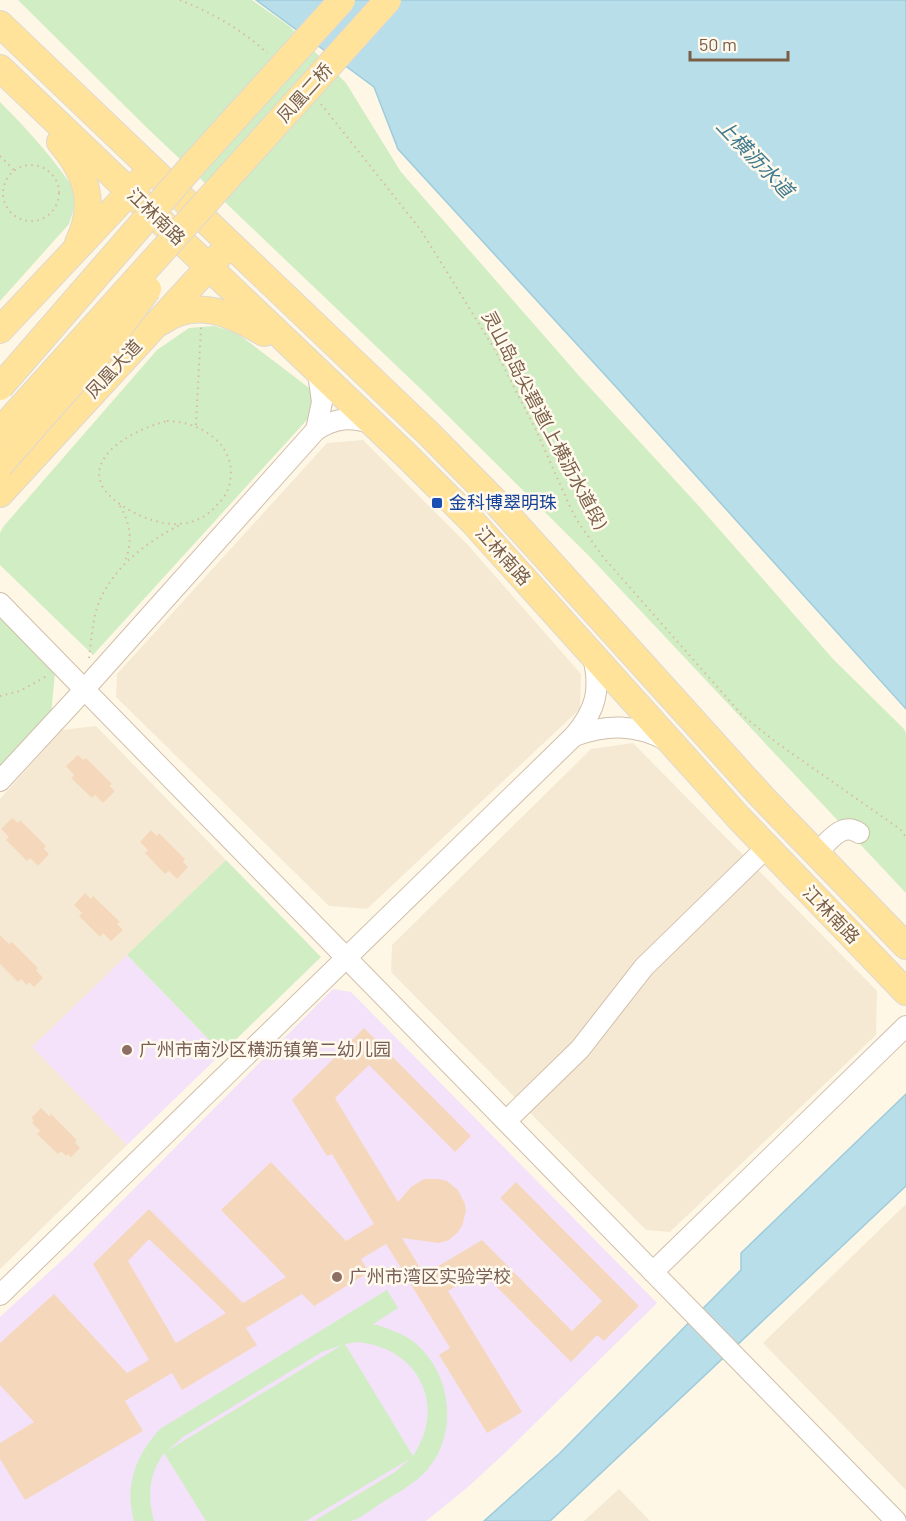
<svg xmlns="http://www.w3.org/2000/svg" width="906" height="1521" viewBox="0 0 906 1521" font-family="Barlow,'Noto Sans SC',sans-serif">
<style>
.residential{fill:#f6e9d3}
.education{fill:#f4e2fa}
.green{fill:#d0edc3;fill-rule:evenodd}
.water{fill:#b8dee9;stroke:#9eccdc;stroke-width:1.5}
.building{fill:#f5d8bb;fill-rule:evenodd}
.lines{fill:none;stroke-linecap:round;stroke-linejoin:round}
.minor-casing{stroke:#d0bfaa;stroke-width:22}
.major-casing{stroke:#dfd8d3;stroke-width:28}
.path{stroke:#dbbb9e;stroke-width:2;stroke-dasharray:1.5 4.5;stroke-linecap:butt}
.minor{stroke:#fff;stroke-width:20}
.major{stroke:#ffe39b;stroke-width:26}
.major-bridge-casing{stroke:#dfd8d3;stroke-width:28;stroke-linecap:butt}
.major-bridge{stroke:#ffe39b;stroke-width:26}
.transit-dot{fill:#1a4fb4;stroke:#fffaed;stroke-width:2}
.education-dot{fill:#8d6e63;stroke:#fffaed;stroke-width:2}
.labels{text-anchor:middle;stroke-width:5;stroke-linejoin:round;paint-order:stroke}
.street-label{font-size:18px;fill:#795e48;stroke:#fffaed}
.transit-label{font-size:18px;fill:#164399;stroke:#fffaed;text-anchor:start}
.education-label{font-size:18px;fill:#785e54;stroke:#fffaed;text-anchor:start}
.water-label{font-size:20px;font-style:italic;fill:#407a8e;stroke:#fffaed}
</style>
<rect width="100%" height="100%" fill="#fef7e6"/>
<g class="residential">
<path d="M363,440L468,545L581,674L580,709L367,909L329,906L116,697L117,674L327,443Z"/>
<path d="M96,726L226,860L33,1047L127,1145L0,1269V799L62,730Z"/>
<path d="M633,743L877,991L876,1035L670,1232L646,1230L391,972L392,945L591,749Z"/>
<path d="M906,1204V1490L763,1343Z"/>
<path d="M619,1489L650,1521H584Z"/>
</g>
<g class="education">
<path d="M127,955L222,1053L127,1145L32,1047Z"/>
<path d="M333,989L351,992L657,1303L507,1451L468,1487L426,1521H0V1317L72,1251Z"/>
</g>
<g class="green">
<path d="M18,0H252L289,26L346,83L401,172L581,378L697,504L833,659L904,729L906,733V893L589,556L424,392L142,123Z"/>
<path d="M0,102C29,131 55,160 78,195L69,224L0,301Z"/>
<path d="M214,326L237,333L325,400L93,655L0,565V533L3,527L157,350L189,328Z"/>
<path d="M0,616L55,673L51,715L0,767Z"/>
<path d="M226,860L321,957L222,1053L127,955Z"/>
<path d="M387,1290L398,1308L373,1324C387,1328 402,1333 414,1342C452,1373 459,1433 427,1470C415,1483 401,1491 386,1500C377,1505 361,1519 351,1521C340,1521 325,1521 314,1521L395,1472L411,1458L306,1521H206L164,1453C149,1474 147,1496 154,1521H134C124,1486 136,1455 160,1429ZM357,1342C417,1347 448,1404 413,1456L345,1344ZM342,1345L167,1451L183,1437L322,1352Z"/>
</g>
<g class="water">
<path d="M256,0H906V709L617,388L398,149L374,87Z"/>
<path d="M906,1094V1186L550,1521H484L560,1453L741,1270V1253Z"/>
</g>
<g class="building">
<path d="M78,755L83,760L86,758L112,784L109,786L115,791L103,803L95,795L92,798L71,778L74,775L66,766Z"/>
<path d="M12,818L18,823L20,820L46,846L44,849L49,854L38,866L30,858L27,861L6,840L9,837L1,829Z"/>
<path d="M151,830L157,836L159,833L185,859L183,862L188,867L177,879L169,871L165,874L145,853L148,850L140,842Z"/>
<path d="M85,893L91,899L93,896L120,922L117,924L123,930L111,941L103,933L100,937L79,916L82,913L74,905Z"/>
<path d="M0,935L9,944L12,942L38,968L36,970L43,978L34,987L29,982L27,985L21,979L18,982L0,964Z"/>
<path d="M364,1028L471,1136L455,1152L369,1065L335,1098L398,1202L411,1187L424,1179H439L447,1181L458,1190L465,1204L466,1211L462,1226L458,1232L449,1240L439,1243L402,1238L419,1266L407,1277L386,1244L361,1259L369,1272L314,1306L302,1294L246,1328L257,1345L182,1390L172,1373L125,1401L143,1431L25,1500L0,1459V1443L34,1422L0,1385V1343L54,1294L127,1373L149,1360L93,1264L149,1209L243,1303L286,1277L221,1210L271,1162L346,1241L374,1224L332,1154L327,1156L292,1100ZM149,1239L226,1313L176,1343L128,1261Z"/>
<path d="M41,1108L49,1116L51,1114L77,1140L75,1142L80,1148L71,1157L68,1154L66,1156L61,1151L58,1154L37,1134L40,1131L32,1123L34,1120L31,1118Z"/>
<path d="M516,1182L639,1306L604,1341L597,1335L571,1362L481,1271L448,1291L522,1412L487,1433L439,1355L450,1348L410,1283L482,1240L572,1331L602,1301L500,1198Z"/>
</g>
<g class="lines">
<defs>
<g id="minor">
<path d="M316,430L322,402L318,373"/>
<path d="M0,603L896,1521"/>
<path d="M574,736C607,724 635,724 666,740"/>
<path d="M0,781L73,702L316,430C335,418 351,416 372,424"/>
<path d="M817,853C828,842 842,821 859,833"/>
<path d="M506,1121L580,1049L644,967L767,847"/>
<path d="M653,1272L906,1026"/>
<path d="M0,1295L574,736C596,710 601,690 593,657"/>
</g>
<g id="major">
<path d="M0,24L429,434L494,500L762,797L906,946"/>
<path d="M0,68L407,456L472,521L739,818L906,992"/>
<path d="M60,142C87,174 97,204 78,243"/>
<path d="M161,322C196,297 232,314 264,333"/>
<path d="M0,330L140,181"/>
<path d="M0,494L219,256"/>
</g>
</defs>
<use href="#minor" class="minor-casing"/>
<use href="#major" class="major-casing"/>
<g class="path">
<path d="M180,0C210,12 243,30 267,53"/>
<path d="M321,104L420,229L447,272L495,350L536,430L571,509L580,525L604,558L742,715L777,743L900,829L906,837"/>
<path d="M0,156L14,170"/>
<circle cx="31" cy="193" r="28"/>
<path d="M167,421C202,421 240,447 229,486C227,494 222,500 217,505C195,531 161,527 133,512C62,475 117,434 167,421Z"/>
<path d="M196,425L201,327"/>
<path d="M120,506C131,524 133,544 124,563"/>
<path d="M89,658C91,643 92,626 96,611C108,571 144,543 180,525"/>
<path d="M0,696L20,691L47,676"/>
</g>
<use href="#minor" class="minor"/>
<use href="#major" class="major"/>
<defs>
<g id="major-bridge">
<path d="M0,387L192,166L342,0"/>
<path d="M0,431L388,0"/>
<path d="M0,465L112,338L148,289"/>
</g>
</defs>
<use href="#major-bridge" class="major-bridge-casing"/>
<use href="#major-bridge" class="major-bridge"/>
</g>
<rect class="transit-dot" x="431" y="497" width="12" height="12" rx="3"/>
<g class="education-dot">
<circle cx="127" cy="1050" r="6"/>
<circle cx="337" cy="1277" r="6"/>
</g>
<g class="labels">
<g class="street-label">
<text transform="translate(305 93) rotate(-48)" y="6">凤凰二桥</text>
<text transform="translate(156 217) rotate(44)" y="6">江林南路</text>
<text transform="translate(114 369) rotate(-47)" y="6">凤凰大道</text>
<text transform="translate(544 420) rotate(62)" y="6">灵山岛岛尖碧道(上横沥水道段)</text>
<text transform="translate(503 556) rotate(48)" y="6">江林南路</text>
<text transform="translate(831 915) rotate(46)" y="6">江林南路</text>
</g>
<g class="transit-label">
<text x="449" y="509">金科博翠明珠</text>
</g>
<g class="education-label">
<text x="139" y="1056">广州市南沙区横沥镇第二幼儿园</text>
<text x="349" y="1283">广州市湾区实验学校</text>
</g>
<g class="water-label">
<text transform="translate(755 158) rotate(46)" y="7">上横沥水道</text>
</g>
</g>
<path d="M690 51v9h98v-9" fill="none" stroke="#795e48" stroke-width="3"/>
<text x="699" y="51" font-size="18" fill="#795e48" stroke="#fffaed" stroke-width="4.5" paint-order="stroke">50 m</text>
</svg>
